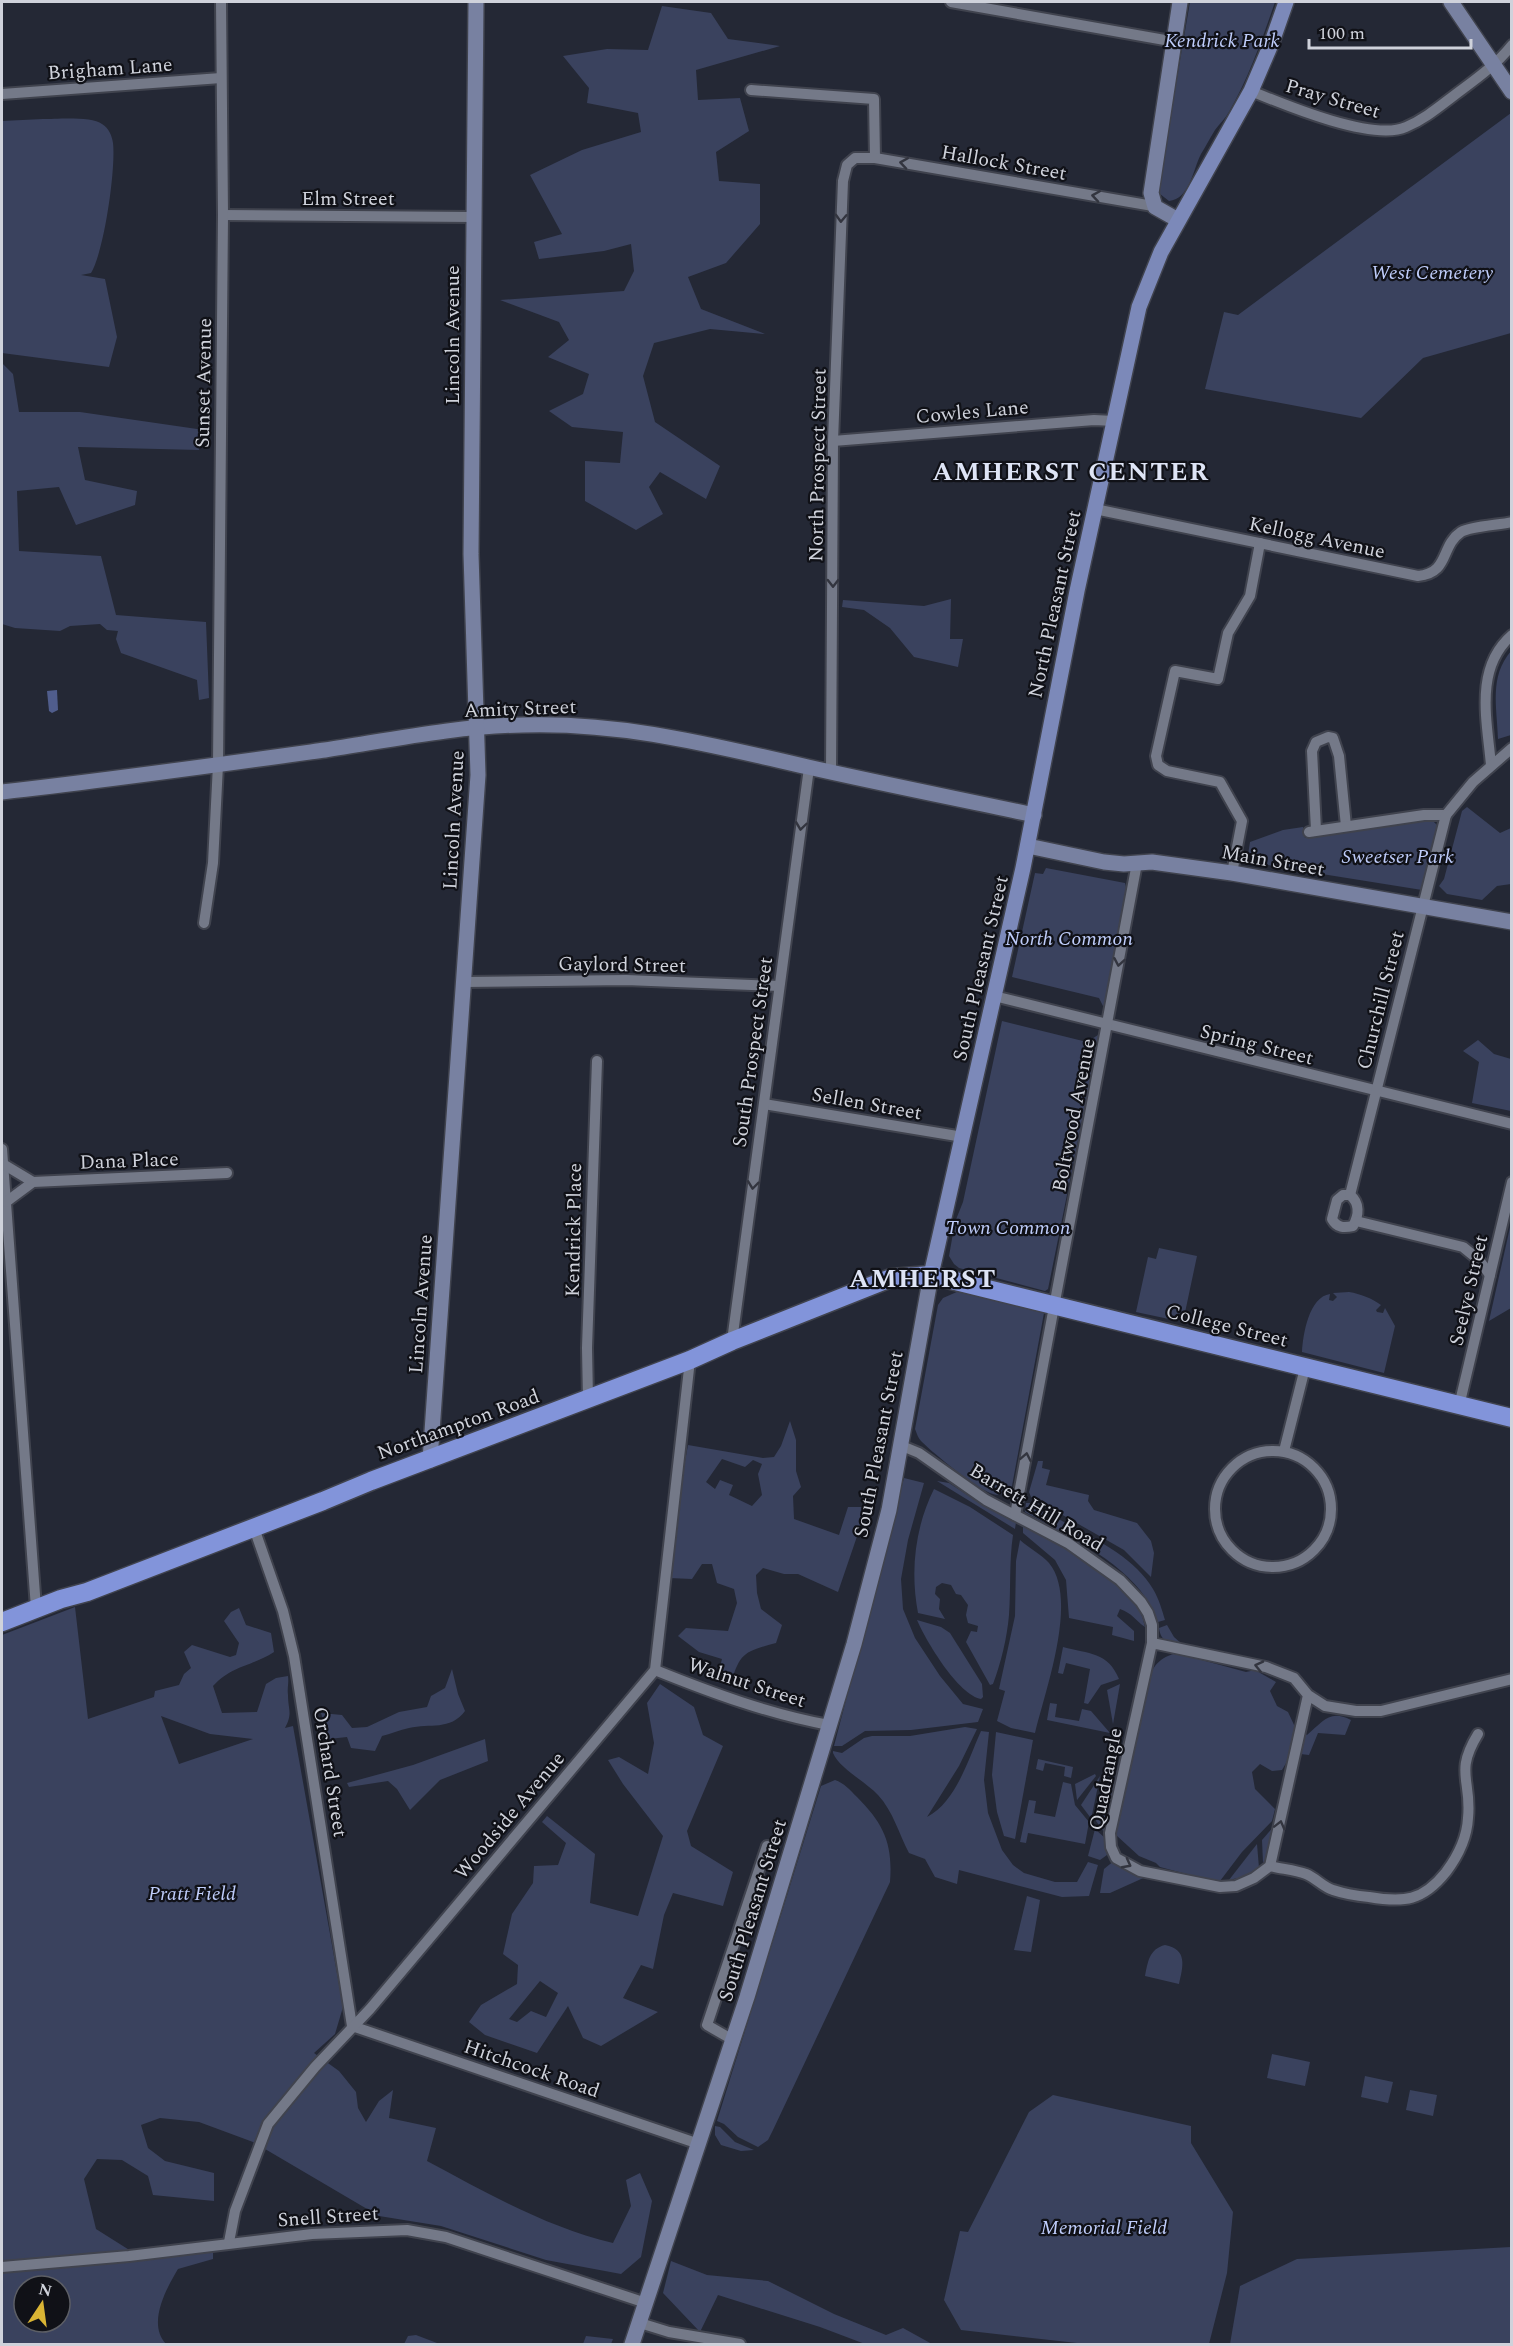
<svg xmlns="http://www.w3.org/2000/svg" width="1513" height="2346" viewBox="0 0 1513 2346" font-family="Spectral,serif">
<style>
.green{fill:#3a425e;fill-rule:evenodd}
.water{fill:#505d8c}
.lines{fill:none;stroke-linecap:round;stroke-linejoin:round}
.street-casing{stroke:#40434e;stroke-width:14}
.secondary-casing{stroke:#40434e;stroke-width:18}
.primary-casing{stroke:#40434e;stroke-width:18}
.highway-casing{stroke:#40434e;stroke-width:21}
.street{stroke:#747988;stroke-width:10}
.secondary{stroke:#7881a1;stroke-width:15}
.primary{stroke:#7c89b9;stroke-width:15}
.highway{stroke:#8294da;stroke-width:18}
.oneway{stroke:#33353f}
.labels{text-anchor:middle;stroke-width:4.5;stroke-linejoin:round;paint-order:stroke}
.park-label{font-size:20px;font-style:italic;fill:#bfcdfb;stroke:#101117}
.street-label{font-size:20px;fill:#cfd2db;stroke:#101117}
.district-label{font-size:26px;font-weight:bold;letter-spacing:1.5px;fill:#dee4f5;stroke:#101117}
</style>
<rect width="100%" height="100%" fill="#242835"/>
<g class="green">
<path d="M1190,2H1275C1262,40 1249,77 1229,112C1225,119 1219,124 1215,130C1210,138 1206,146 1201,154C1193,169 1190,199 1169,201L1160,194L1159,183Z"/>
<path d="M662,6L711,13L728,39L780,46L696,70L698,100L740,98L749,131L716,152L719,181L760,184V224L726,263L688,277L701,309L765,334L710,329L654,343L643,376L655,422L720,466L706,499L660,472L649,487L663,514L636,530L585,501V461L620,463L623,432L572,427L549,411L583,394L589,374L548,357L569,340L559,322L500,300L624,291L634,271L631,244L604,251L539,259L534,242L562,234L530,175L582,150L641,132L638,113L587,103L589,88L563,56L607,49L648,50Z"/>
<path d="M1511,113V333L1423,358L1361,418L1205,389L1224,312L1238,315Z"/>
<path d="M43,119C57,119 92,116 102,124C109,128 112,136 113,143C116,169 104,252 91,273L81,275L105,279L117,337L109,367L2,353V121Z"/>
<path d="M2,363L13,374L19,412H80L204,430L199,450L78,447L85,480L137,491L135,505L76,525L59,487L17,491L19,551L101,556L116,615L206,622L209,698L199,700L197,680L121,653L116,639L118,631L107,630L100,624L70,626L60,631L15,628L2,624Z"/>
<path d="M951,599L950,639H963L958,667L914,657L890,628L864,610L842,607L843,600L924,606Z"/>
<path d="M1511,651V735L1498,739C1497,706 1489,677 1511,651Z"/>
<path d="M1467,807L1500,833L1511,828V884L1497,886L1482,900L1447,894L1439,886L1444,879L1462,811Z"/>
<path d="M1428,820H1432L1438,826L1422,890L1272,866L1251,860L1248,855L1250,842L1283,830L1303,827L1305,838Z"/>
<path d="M1046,868L1125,883L1127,891L1104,1008L1099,998L1012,977L1035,873L1043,874Z"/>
<path d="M1002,1021L1087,1042L1098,1035L1099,1036L1048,1289L1045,1291L959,1268L954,1264L949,1256L955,1222L963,1202Z"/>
<path d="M1478,1040L1494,1054L1511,1059V1111L1472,1103L1479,1062L1463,1051Z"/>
<path d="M1511,1223V1308L1489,1321Z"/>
<path d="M1159,1248L1197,1256L1183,1322L1136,1312L1148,1257L1156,1259Z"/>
<path d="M959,1291L1039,1309L1044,1313L1012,1486C1008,1493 1001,1497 993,1494C979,1491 933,1453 922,1442C918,1438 917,1434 915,1429L938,1305L943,1298Z"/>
<path d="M1349,1292C1361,1294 1371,1298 1381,1305L1376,1310L1377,1312L1383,1313L1385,1308L1395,1326L1384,1373L1302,1352C1303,1334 1309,1297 1330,1294L1329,1300L1333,1301L1337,1297L1333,1293Z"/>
<path d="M790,1421L796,1440V1471L801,1487L793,1496L794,1519L839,1535L848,1507H863L865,1513L838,1592L798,1574H784L763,1568L756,1575L757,1593L761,1609L782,1625L776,1643C743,1652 740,1653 730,1686L716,1682L722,1659L699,1652L678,1636L686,1628L728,1631L737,1603L734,1589L717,1583L712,1564H702L692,1579L669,1578L677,1505L688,1445L763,1458L774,1457L781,1446ZM722,1459L745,1467L753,1460L762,1464L758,1474L762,1495L752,1506L729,1495L733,1485L720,1480L715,1489L706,1482Z"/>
<path d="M1038,1461H1043L1042,1468L1050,1470L1046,1485L1089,1495L1088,1501L1094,1510L1137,1523L1151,1541L1154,1553L1151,1577L1124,1550L1031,1497L1029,1492Z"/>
<path d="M904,1478L924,1483L908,1540L901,1579L903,1609L915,1638L940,1676L963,1704L983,1709L978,1722L911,1730L865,1731L842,1746H834Z"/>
<path d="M937,1481L949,1483L972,1498L1016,1522L1015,1529Z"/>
<path d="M934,1489L970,1507L1013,1535C1009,1562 1011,1588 1009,1615C1007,1638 1001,1663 993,1684L990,1685L966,1642L971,1631L977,1632L978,1626L968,1623L966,1615L968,1605L961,1595L956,1594L951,1585L942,1583L936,1587L935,1594L940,1599L939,1609L945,1619L918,1613C910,1571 915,1527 934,1489Z"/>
<path d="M1026,1503H1031C1069,1528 1130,1549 1153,1589C1159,1599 1162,1610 1165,1620L1158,1622C1140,1568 1072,1538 1025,1512Z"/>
<path d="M1023,1526C1061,1546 1138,1580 1145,1627C1136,1621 1132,1613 1120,1609L1117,1616L1134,1631V1641L1112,1635L1113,1627L1069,1618L1066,1580L1055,1560L1023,1533Z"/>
<path d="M1020,1540C1029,1548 1041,1554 1049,1563C1079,1599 1045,1691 1035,1733L1011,1728L997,1721L1005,1691L999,1689L1015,1616L1016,1561Z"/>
<path d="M75,1607L88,1719L154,1697L155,1691L179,1685L184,1674L191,1668L184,1652L192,1645L230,1657L236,1655L239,1643L224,1621L231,1612L239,1608L246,1625L271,1633L274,1652C251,1667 234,1664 213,1686L222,1713L257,1712L266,1684L276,1678L288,1676C289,1683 287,1688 288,1695C288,1710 293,1713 285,1728L293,1726L343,2007L335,2034L314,2053L339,2071L356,2092L358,2108L366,2122L379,2101L393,2090L389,2118L436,2128L427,2161C487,2193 546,2227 613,2243L631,2206L626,2180L640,2173L652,2201L641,2257L621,2274L546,2260L441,2226L379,2216L253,2142L199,2122L160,2118L141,2125L148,2148L165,2161L214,2173V2201L153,2195L148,2176L122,2160L97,2159L84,2179L96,2229L142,2258L213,2250V2259L178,2269C166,2289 147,2324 166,2344H2V1635ZM161,1716L210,1734L253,1739L179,1764ZM24,2286H60V2322H24Z"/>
<path d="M917,1620L941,1627L950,1633L982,1684L983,1697L981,1699C958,1695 926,1641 917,1620Z"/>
<path d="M1167,1625L1174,1637L1183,1645C1170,1643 1161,1643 1159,1628Z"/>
<path d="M1063,1647C1089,1654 1108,1652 1119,1679L1101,1685L1088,1704L1084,1703L1090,1669L1066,1663L1063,1674L1058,1673Z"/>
<path d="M1176,1653L1246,1672L1255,1670L1276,1682L1270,1691L1277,1706L1288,1712L1295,1727L1307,1735C1323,1722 1329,1709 1351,1720L1345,1735L1318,1733L1309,1755L1292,1753L1282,1770L1272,1771L1260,1764L1252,1772L1255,1789L1275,1809L1272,1821L1242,1852L1220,1881L1209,1880L1160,1867L1156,1863L1139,1856L1116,1835L1148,1680C1154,1664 1160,1658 1176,1653Z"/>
<path d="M452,1669L458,1694L465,1711C450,1731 430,1723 409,1728C400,1730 390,1734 382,1736L375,1751L351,1748L347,1737L329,1739L321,1713L342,1715L352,1728L367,1727L399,1712L427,1707L431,1696L445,1688Z"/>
<path d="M660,1684L694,1707L703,1735L723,1746L687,1831L691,1846L733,1872L723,1906L673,1893L664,1915L653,1969L641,1965L623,1998L658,2012L601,2046L583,2038L568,2006L537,2053L485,2035L469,2022L481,2005L517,1984L518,1965L503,1954L512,1914L533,1883L534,1866L558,1865L566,1843L542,1822L547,1816L595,1854L590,1903L638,1916L663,1836L623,1784L608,1760L619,1757L648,1774L654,1743L647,1703ZM540,1981L558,1993L546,2017L531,2011L517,2022L509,2019Z"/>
<path d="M1120,1684L1113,1724L1107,1690Z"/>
<path d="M1050,1703L1057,1704L1055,1717L1079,1721L1082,1709L1091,1711L1110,1733L1047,1720Z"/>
<path d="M965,1727L977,1729L959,1766L927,1817C956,1802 968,1760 981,1731L989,1732L984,1780L988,1813L1002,1850L1013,1865L1024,1873L1055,1882H1077L1088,1862L1098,1865L1089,1896L1062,1897L959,1870L957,1884L935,1877L925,1859L909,1853C899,1834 893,1811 878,1795C866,1782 839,1768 833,1753V1751L842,1753L864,1738L872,1736H910Z"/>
<path d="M996,1732L1033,1740L1015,1839L1004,1836L997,1812L992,1775Z"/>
<path d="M485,1739L488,1761L440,1780L410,1810L397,1789L388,1781L349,1787L347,1783L413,1765Z"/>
<path d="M1038,1759L1073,1767L1071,1778L1064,1776L1065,1767L1045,1763L1043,1771L1036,1769Z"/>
<path d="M1095,1774L1096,1776L1077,1800L1075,1784Z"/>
<path d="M1100,1776L1092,1815L1090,1817L1081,1805Z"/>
<path d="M1106,1779L1117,1786L1106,1831L1104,1832L1096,1821Z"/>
<path d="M835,1780C844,1783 850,1790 857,1797C884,1824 893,1844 890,1882L773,2130L768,2140L758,2147L738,2137L724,2124L717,2121L821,1786Z"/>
<path d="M1063,1782L1071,1784L1075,1805L1089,1822L1085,1844L1028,1833L1026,1843L1020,1842L1029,1800L1036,1801L1034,1813L1055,1817Z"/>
<path d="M1276,1824L1268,1854L1263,1863L1262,1840Z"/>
<path d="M1095,1829L1105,1838L1107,1855L1100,1860L1088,1856Z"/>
<path d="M1257,1844L1259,1868L1247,1876L1229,1880Z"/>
<path d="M1115,1860L1150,1875L1110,1893H1100L1104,1869Z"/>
<path d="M1027,1896L1040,1900L1031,1952L1014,1950Z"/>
<path d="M1165,1945C1188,1949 1183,1967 1179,1984L1145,1976C1148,1962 1149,1949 1165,1945Z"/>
<path d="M1272,2054L1310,2062L1305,2086L1267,2078Z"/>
<path d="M1365,2076L1393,2082L1388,2103L1361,2097Z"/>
<path d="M1410,2090L1437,2095L1433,2116L1406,2110Z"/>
<path d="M1053,2095L1191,2126V2143L1233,2212L1227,2273L1209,2344H1086L961,2330L944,2300L960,2231L968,2232L1029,2112Z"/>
<path d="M715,2126L720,2127L735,2142L754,2150L741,2151L721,2145L715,2135Z"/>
<path d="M1511,2247V2344H1230L1240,2286L1297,2259Z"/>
<path d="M671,2261L707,2275L768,2281L834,2314L886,2335L903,2328L932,2344H865L820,2327L718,2295L700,2332L663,2293Z"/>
<path d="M416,2335L437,2343L467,2344H404L408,2336Z"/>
<path d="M586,2336L613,2339L611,2344H583Z"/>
</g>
<path class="water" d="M57,690L58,710L52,713L49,711L47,691Z"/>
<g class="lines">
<defs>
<g id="street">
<path d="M951,2L1176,42"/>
<path d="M751,90L874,99L875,158"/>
<path d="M1251,91C1285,105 1373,142 1406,127C1425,119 1440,106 1456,94C1476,79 1496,65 1512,45"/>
<path d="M2,94L221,78"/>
<path d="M223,215L473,217"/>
<path d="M833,441L1094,420L1114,421"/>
<path d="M1095,509L1418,576C1450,573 1440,546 1461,532C1471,526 1499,525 1512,522"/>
<path d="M1491,765C1487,720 1474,668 1512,635"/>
<path d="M831,772L833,441L843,181L847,165L855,158H875L1153,206"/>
<path d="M1316,830L1312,751L1316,742L1328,737L1333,738L1339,756L1346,826"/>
<path d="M1309,832L1424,815H1446L1473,782L1512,748"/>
<path d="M1232,873L1242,821L1220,782L1167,771L1158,765L1156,756L1175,671L1218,679L1228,633L1250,596L1260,543"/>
<path d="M204,923L213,863L218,765L223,215L221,2"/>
<path d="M464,982L626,980L779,986"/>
<path d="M994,996L1512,1124"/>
<path d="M764,1104L963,1137"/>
<path d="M2,1149L36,1608"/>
<path d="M3,1164L33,1182"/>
<path d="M1343,1195H1350C1360,1203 1359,1215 1353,1226C1344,1228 1337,1228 1332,1219L1337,1200Z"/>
<path d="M1350,1195L1446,815"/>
<path d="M6,1202L33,1182L227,1173"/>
<path d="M1356,1221L1463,1247L1479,1260L1490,1275"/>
<path d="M732,1341L809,768"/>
<path d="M588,1399L587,1348L597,1061"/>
<path d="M1459,1406L1512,1182"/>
<path d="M902,1446L919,1453L986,1500L1068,1543L1120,1580L1141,1602L1148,1613L1152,1625V1643"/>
<circle cx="1273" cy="1509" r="58"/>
<path d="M1284,1451L1305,1368"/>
<path d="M1015,1515L1137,863"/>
<path d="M254,1528L283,1611L294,1656L352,2026L699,2144"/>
<path d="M655,1670C712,1693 769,1714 829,1725"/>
<path d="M1308,1695L1270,1866L1254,1878L1236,1886L1220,1887L1140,1871L1116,1858L1111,1847L1110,1833L1152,1643L1266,1667L1294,1678L1308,1695L1325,1706L1356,1711H1381L1512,1679"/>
<path d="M1270,1866C1282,1869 1295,1870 1306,1874C1316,1878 1323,1887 1333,1890C1345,1894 1358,1896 1369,1897C1404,1903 1423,1901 1446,1872C1458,1856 1467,1838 1468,1818C1472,1780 1454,1773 1478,1734"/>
<path d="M733,2040L707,2025L767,1846"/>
<path d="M229,2242L235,2211L268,2124L315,2067L370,2009L655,1670L690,1360"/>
<path d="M2,2267L129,2256L312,2234L407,2230L446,2237L646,2303"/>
<path d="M640,2323L669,2332L740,2344"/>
</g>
<g id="secondary">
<path d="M1451,2L1512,92"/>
<path d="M1178,220L1155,207L1151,193L1180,2"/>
<path d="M2,792C110,780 217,765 325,750C390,740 457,726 523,725C623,722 711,745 808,767C883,784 959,799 1034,815"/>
<path d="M1028,846L1104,862L1124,864L1152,862L1232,873L1512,922"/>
<path d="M430,1460L478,775L471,554L476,2"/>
<path d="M632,2344L747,1997L854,1644L889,1510L931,1275"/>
</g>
<path id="primary" d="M931,1275L1023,868L1077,591L1139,307L1161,252L1251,91L1272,42L1286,2"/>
<path id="highway" d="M2,1622L61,1599L87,1592L323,1501L371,1481L690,1360L732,1341L891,1278L931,1275L1512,1418"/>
</defs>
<use href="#street" class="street-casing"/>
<use href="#secondary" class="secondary-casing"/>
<use href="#primary" class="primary-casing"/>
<use href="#highway" class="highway-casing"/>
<use href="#street" class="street"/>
<use href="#secondary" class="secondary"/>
<use href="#primary" class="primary"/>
<use href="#highway" class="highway"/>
</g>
<defs><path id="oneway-chevron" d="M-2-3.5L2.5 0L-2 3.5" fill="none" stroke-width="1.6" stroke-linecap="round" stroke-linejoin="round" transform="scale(1.5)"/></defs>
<g class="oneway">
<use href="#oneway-chevron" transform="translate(904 163) rotate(-171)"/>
<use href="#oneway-chevron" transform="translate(1096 196) rotate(-171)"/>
<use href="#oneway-chevron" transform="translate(841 218) rotate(92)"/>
<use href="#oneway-chevron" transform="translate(833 583) rotate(90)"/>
<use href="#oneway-chevron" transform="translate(801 826) rotate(98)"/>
<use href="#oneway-chevron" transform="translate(1119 962) rotate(100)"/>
<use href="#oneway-chevron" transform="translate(753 1185) rotate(97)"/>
<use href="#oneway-chevron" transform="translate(1026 1457) rotate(-79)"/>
<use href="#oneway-chevron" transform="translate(1259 1666) rotate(-167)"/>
<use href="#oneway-chevron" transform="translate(1280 1825) rotate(-76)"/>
<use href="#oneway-chevron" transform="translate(1127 1864) rotate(28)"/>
</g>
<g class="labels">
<g class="park-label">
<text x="1222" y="47">Kendrick Park</text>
<text x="1432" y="279">West Cemetery</text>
<text x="1398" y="863">Sweetser Park</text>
<text x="1069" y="945">North Common</text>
<text x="1008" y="1234">Town Common</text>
<text x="192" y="1900">Pratt Field</text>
<text x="1104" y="2234">Memorial Field</text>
</g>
<g class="street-label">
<text transform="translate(110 68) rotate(-4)" y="7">Brigham Lane</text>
<text transform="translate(1333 98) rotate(16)" y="7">Pray Street</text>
<text transform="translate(1004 162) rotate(10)" y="7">Hallock Street</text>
<text x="348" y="205">Elm Street</text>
<text transform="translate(452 335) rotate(-90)" y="7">Lincoln Avenue</text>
<text transform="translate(203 383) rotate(-89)" y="7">Sunset Avenue</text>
<text transform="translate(972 411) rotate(-5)" y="7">Cowles Lane</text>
<text transform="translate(817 465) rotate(-89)" y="7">North Prospect Street</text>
<text transform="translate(1317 537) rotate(12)" y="7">Kellogg Avenue</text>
<text transform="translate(1054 604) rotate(-78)" y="7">North Pleasant Street</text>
<text transform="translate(520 708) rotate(-2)" y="7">Amity Street</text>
<text transform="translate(453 820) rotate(-87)" y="7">Lincoln Avenue</text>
<text transform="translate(1273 860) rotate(10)" y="7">Main Street</text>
<text transform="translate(622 964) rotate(1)" y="7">Gaylord Street</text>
<text transform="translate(980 968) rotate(-77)" y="7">South Pleasant Street</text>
<text transform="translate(1380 1000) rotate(-76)" y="7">Churchill Street</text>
<text transform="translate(1257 1044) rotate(14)" y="7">Spring Street</text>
<text transform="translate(752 1052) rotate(-82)" y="7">South Prospect Street</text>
<text transform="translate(867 1103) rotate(10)" y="7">Sellen Street</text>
<text transform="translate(1073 1115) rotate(-79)" y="7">Boltwood Avenue</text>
<text transform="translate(129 1160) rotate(-2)" y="7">Dana Place</text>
<text transform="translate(573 1230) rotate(-89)" y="7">Kendrick Place</text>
<text transform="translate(1468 1290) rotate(-77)" y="7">Seelye Street</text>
<text transform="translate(420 1304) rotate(-86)" y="7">Lincoln Avenue</text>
<text transform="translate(1227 1325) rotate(14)" y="7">College Street</text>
<text transform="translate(458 1424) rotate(-20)" y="7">Northampton Road</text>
<text transform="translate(878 1444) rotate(-79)" y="7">South Pleasant Street</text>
<text transform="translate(1037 1507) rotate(31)" y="7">Barrett Hill Road</text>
<text transform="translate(747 1682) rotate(18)" y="7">Walnut Street</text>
<text transform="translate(331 1772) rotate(81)" y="7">Orchard Street</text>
<text transform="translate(1105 1779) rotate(-79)" y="7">Quadrangle</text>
<text transform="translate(509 1815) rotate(-50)" y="7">Woodside Avenue</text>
<text transform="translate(752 1910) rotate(-73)" y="7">South Pleasant Street</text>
<text transform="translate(532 2068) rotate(19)" y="7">Hitchcock Road</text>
<text transform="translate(328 2216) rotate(-4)" y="7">Snell Street</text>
</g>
<g class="district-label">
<text x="1071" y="480">AMHERST CENTER</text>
<text x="923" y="1287">AMHERST</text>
</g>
</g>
<rect width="1513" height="2346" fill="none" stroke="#cfd2db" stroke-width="6"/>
<g transform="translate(42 2304) rotate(13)"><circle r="28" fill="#101117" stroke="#5c5e65" stroke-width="1.5"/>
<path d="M0-4.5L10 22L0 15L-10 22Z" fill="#d9b434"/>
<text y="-9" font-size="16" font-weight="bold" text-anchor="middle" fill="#cfd2db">N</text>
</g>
<path d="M1309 39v9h162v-9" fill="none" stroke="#cfd2db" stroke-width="3"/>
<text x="1318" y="39" font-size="18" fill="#cfd2db" stroke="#101117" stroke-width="4.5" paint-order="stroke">100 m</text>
</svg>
